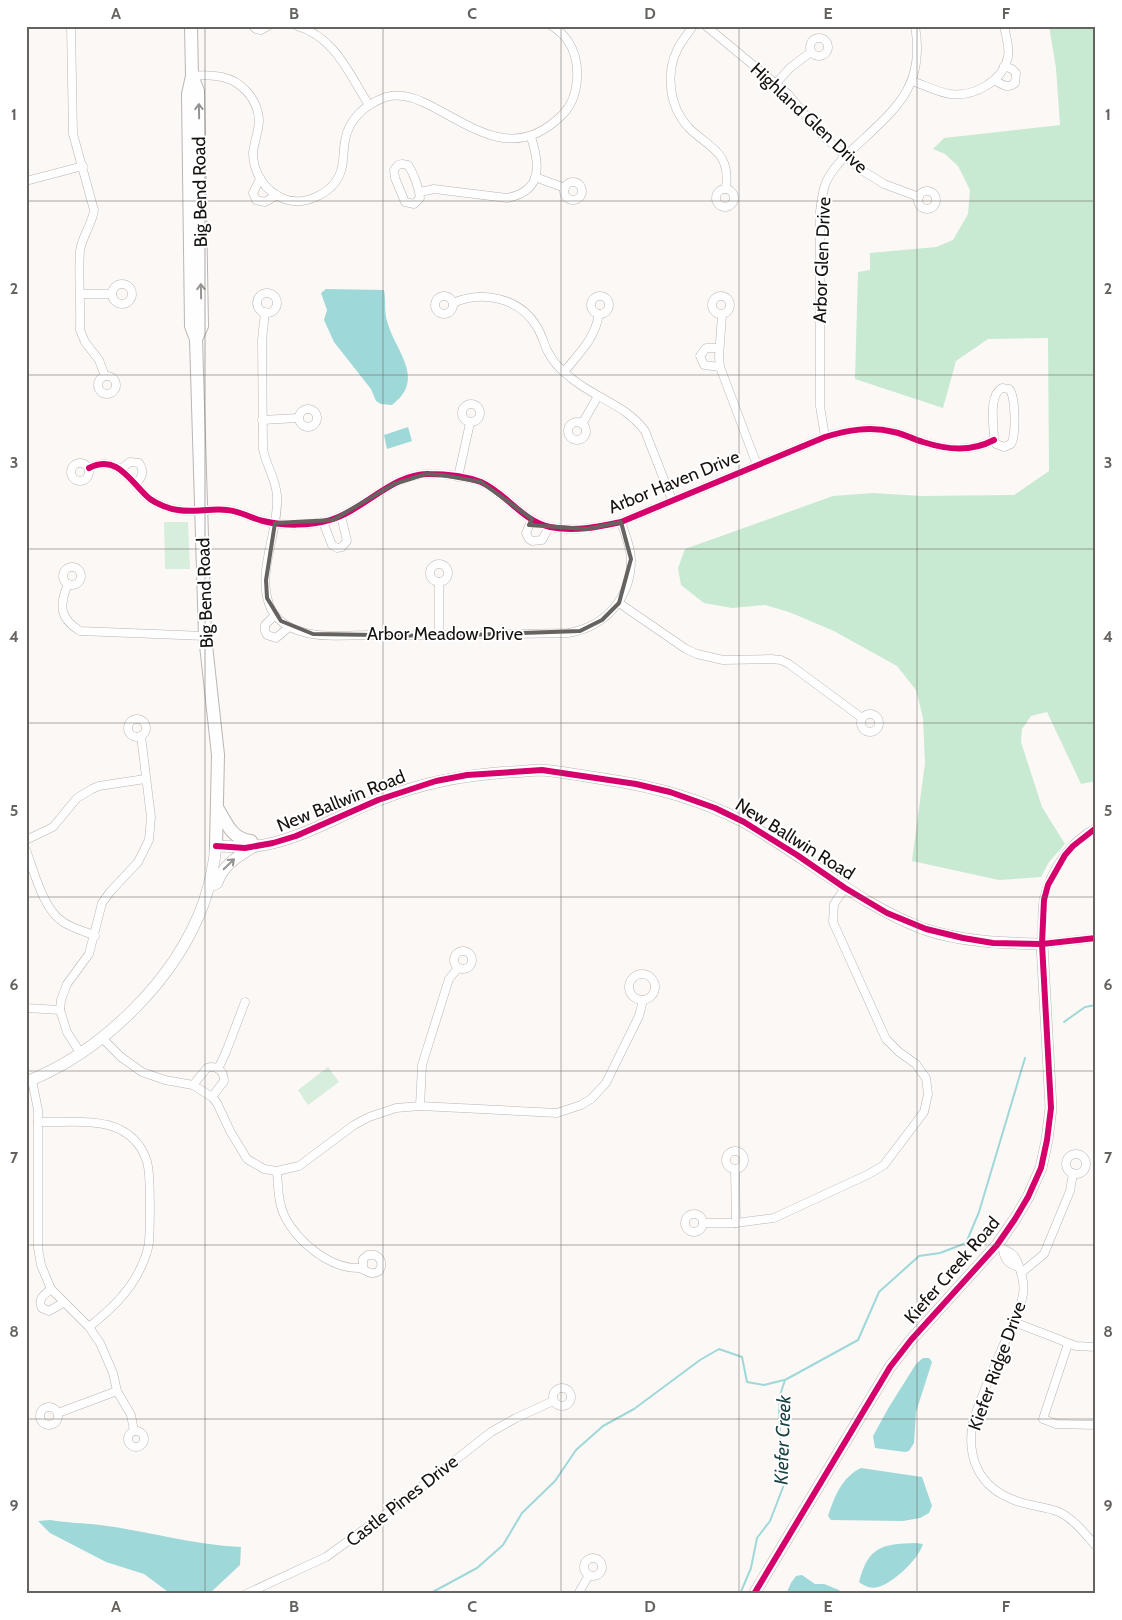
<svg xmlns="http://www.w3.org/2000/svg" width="1122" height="1620" viewBox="0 0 1122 1620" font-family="Cabin,sans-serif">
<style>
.green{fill:#d7eedd}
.forest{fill:#c8e9d2}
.water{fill:#9ed8d8}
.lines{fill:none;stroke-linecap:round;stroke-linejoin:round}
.stream{stroke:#9ed8d8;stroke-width:2}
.street-casing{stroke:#b9b5b3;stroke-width:9}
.secondary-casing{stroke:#b9b5b3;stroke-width:12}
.primary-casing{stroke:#b9b5b3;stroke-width:14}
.street{stroke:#fffefe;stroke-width:8}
.secondary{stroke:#fffefe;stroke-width:11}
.primary{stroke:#fffefe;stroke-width:12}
.cycleway-casing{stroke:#fff;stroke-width:9}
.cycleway{stroke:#d6006c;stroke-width:6}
.oneway{stroke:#969493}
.marked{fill:none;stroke:#666260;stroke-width:4;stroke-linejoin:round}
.grid{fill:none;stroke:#666260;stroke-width:1;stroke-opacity:0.55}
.labels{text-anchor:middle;stroke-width:4;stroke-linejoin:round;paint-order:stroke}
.street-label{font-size:18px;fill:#151210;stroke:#fff}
.water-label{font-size:19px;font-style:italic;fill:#1a4243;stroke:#fff}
.neatline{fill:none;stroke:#666260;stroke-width:2}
.grid-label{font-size:16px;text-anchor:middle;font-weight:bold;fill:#666260}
</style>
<rect width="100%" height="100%" fill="#fcf8f6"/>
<g class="green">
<path d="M164,522H188L190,569H165Z"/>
<path d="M328,1067L339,1082L308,1105L298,1090Z"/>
</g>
<path class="forest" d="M1049,26H1096V781L1081,784L1047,712L1031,716L1022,729L1021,742L1042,807L1065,844L1049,862L1041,877L999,880L912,861L925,763L923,718L916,690L897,666L834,631L789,612L765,605L732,608L704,603L681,585L678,568L685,549L833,496L873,493L921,496L1014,495L1049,471L1048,338L988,339L956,361L943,408L855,379L858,272L870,270V253L936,247L953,240L968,214L970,190L958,166L945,154L933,149L944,138L1060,125L1056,68Z"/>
<g class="water">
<path d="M326,289L384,290C386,300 384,311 387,321C395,351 427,379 392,405L381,404L376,401L371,389L334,342L324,320L327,310L321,293Z"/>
<path d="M408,427L412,441L387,449L384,435Z"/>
<path d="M923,1358H929L932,1362L916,1412L914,1443L909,1451L905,1452L875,1448L873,1436L889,1407L916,1364Z"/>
<path d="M861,1468L922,1477L932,1506L929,1513L920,1518L903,1521L831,1520L828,1516C834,1497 842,1477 861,1468Z"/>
<path d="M50,1520C68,1523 83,1523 100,1525C148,1531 193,1545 241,1547L240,1565L209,1594H171L144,1574L106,1562L50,1533L38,1521Z"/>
<path d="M916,1543L923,1544C918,1560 893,1583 878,1587C870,1589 865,1586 859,1582C868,1547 881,1544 916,1543Z"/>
<path d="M802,1575L815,1584H824L839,1590L842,1594H786L791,1583L796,1576Z"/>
</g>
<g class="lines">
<g class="stream">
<path d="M1064,1022L1085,1007L1096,1005"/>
<path d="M429,1594L477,1568L503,1545L522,1513L555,1481L576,1450L603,1426L634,1409L700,1360L719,1349L742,1357L747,1382L764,1385L784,1380"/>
<path d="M740,1594L751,1568L757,1538L770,1521L785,1482V1467L781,1452L779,1416L780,1395L785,1380L858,1340L879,1292L919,1256L940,1253L966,1243L979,1212L1025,1058"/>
</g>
<defs>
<g id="street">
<path d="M71,26L73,134L94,210C92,225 82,236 80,251C78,275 81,305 80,330L85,342L99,360L105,376"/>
<path d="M253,26L256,29L261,30L268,26"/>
<path d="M297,26C335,37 349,74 369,105"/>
<path d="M693,26C688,33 682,41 678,48C665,73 669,107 689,128C710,149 731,151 726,189"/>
<path d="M706,26L788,94L822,135L860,169L884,184L919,197"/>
<circle cx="819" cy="47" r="9"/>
<path d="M192,76C202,75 212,75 222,77C242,81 258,100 259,120C259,131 254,142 253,153C253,172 265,191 282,198C303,208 334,193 341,171C344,162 343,151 345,141C348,119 366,104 386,97C402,92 419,99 433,107C478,131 517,160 562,115C580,98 582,62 568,41C564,35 558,30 552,26"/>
<path d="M995,80C1002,85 1008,89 1015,83L1016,73L1012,69L1004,66"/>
<path d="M912,81C924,85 937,92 950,94C974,97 1002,82 1008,57C1010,48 1006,36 1004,26"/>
<path d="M776,83L791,67L811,52"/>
<path d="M402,164L408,165C414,174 419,188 420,198L414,204L405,202L395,178L394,170L398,165Z"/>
<path d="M535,177L565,188"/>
<path d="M260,179L253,193L256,200L265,202L277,195"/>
<path d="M26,181L83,166"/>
<circle cx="573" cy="191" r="9"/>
<circle cx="725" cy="198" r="9"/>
<circle cx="927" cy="200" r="9"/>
<path d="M420,192L434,189L507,198C543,191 540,165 531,137"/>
<circle cx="122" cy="294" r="10"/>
<circle cx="267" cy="303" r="10"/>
<path d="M81,294H112"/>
<circle cx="721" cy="305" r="9"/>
<circle cx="600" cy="305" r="9"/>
<circle cx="444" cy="305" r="9"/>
<path d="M453,303C483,290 520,298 537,327C542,335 544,344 548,352C553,362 562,371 571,378C595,398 626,405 645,431L672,500"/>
<path d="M265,312L262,340L263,449C266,465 276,479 277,496C279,532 257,569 269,604C274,619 288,628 303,632C321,638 352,635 371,635C437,636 502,634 568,633C605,627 631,598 631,560C631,547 625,534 621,522"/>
<path d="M722,315L719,357L720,367L757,465"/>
<path d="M719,348H706L700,356L704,365L720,367"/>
<path d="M564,372C579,353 595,339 599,314"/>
<circle cx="107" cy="385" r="9"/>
<path d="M1002,388L1009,389C1016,395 1016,436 1011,444L1004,447L996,444L994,440C994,426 988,395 1002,388Z"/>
<circle cx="471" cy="413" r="9"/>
<circle cx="308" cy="418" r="9"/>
<path d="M262,420L298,418"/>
<circle cx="577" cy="431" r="9"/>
<path d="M582,424L598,396"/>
<path d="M825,437L820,406V212C821,203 822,194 825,185C830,171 842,159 853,149C894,110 926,88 915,26"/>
<circle cx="80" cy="472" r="9"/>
<path d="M89,468C118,453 131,483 150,499C157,504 169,509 178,510C193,513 211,508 227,510C240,511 251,518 263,521C284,526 310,526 330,520C364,510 393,473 429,474C445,474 465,476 481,482C506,493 522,521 550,527C574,532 598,527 621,522L825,437C848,430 870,426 894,432C904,434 913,439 923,442C948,450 971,452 994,440"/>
<path d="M121,469L130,462L139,463C145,472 142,477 136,484"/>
<path d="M458,477L470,423"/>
<path d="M532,519L526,533L529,539L532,541L542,540L549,527"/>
<path d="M323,522L332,545L337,548L342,547L347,541L341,516"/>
<circle cx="439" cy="573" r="9"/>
<circle cx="72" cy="576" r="9"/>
<path d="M439,582V636"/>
<path d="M68,584C59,605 59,618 80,631L205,636"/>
<path d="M619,603L686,649L697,654L723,660L771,659L781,660L789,664L862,718"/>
<path d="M275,615L265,625V631L267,635L276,638L289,627"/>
<circle cx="870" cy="723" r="9"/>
<circle cx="137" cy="728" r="9"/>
<path d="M1096,828C1070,841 1051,870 1044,898C1041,912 1043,929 1042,944L1096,938"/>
<path d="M26,840L53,827L77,798L92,789L99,786L145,779"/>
<path d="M26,850C34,871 43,909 63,922C72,928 84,931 95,936"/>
<circle cx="463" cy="960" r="9"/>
<circle cx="642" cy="987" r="13"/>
<path d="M26,1008L60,1010"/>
<path d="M102,1038L121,1057L142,1072L165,1080L193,1085L212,1097L217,1103L230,1131L247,1159L264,1169L277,1171L299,1166L354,1125L369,1117L396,1108L420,1106L557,1113L581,1105L591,1099L606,1083L639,1016L643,1000"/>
<path d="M81,1054L67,1032L60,1010L61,1000L67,984L89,954L102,903L110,892L138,862L149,840L151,817L141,736"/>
<path d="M218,1069L226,1052L245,1002"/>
<path d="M32,1080L38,1110V1248L41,1265L51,1289L89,1327L100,1343L113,1373L117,1391L131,1415L134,1431"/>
<path d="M193,1085L207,1068C216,1065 224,1070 224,1081L212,1097"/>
<path d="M420,1106L422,1065L449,979L458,968"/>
<path d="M38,1122C63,1123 99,1118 121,1130C134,1137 143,1148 147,1162C151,1174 150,1227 149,1242C148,1250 145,1259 141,1267C130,1292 110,1310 89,1327"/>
<circle cx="735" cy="1160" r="9"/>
<circle cx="1076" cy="1164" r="10"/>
<path d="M735,1170L736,1223"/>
<path d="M277,1171C278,1185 278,1203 285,1217C298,1242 329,1268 358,1268C367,1269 370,1277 379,1271C383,1265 382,1259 375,1255H368L363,1259V1268"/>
<circle cx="694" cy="1223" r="9"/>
<path d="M703,1223H736L774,1218L869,1174L884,1165L924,1112L928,1094L926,1078L920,1070L916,1064L899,1052L886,1039L833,922L834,904L845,888"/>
<path d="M997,1245C1004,1250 1014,1252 1017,1261C1021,1271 1025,1283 1023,1294C1021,1309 1013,1324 1007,1337C995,1365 982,1393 973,1422C966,1457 979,1487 1014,1500C1028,1506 1044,1506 1059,1512C1074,1519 1085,1534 1096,1546"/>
<path d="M1003,1249C1004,1259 1008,1264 1018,1267"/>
<path d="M1021,1273L1044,1254L1070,1191L1073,1173"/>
<path d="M51,1289C44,1295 37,1299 42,1308L49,1311L63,1303"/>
<path d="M1014,1322L1076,1346L1096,1347"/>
<path d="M1068,1344L1043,1419L1056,1424L1096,1425"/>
<circle cx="562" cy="1397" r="9"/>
<circle cx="49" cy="1416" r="9"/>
<path d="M58,1413L117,1391"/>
<circle cx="136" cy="1439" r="8"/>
<circle cx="593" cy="1567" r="9"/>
<path d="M246,1594L326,1557L402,1502L491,1432L516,1418L553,1401"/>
<path d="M578,1594L589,1575"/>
</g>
<g id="secondary">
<path d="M213,885L217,883C223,865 237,857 253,847"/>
<path d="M26,1082C102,1052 176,980 204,902C210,884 214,866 216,846C235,847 255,848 273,843C310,834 344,813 379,800C424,782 460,776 508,772C519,772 532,770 543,770C563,772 584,776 604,779C652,786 700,799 742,821C805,855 857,904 924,929C962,942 1002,943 1042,944L1051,1108L1047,1140L1041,1168L1028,1197L1015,1219L997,1245L911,1340L890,1367L754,1594"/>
</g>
<g id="primary">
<path d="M191,26L192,76L188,94L191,326L196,339L205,636L218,755L216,846"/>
<path d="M192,76L198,91L202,326L196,339"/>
<path d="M218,809C227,824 232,839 251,841L254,846"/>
</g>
</defs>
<use href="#street" class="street-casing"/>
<use href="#secondary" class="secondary-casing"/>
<use href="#primary" class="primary-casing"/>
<use href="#street" class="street"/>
<use href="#secondary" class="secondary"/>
<use href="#primary" class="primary"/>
<defs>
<g id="cycleway">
<path d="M89,468C118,453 131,483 150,499C157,504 169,509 178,510C193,513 211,508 227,510C240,511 251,518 263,521C284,526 310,526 330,520C364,510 393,473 429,474C445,474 465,476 481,482C506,493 522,521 550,527C574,532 598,527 621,522L825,437C848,430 870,426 894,432C904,434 913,439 923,442C948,450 971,452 994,440"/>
<path d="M216,846L245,848L273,843L296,836L378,800L436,781L467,775L542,770L636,784L670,792L715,808L744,822L797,855L845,888L887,913L926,929L963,938L993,943L1042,944L1096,938"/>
<path d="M754,1594L890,1367L911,1340L997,1245L1015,1219L1028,1197L1041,1168L1047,1140L1051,1108L1042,944L1044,900L1048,885L1065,855L1073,846L1096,828"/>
</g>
</defs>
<use href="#cycleway" class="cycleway-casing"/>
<use href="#cycleway" class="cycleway"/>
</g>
<defs><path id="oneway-shaft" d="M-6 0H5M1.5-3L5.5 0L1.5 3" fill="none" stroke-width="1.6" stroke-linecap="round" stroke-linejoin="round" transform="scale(1.25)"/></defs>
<g class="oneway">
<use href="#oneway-shaft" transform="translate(199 111) rotate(-91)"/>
<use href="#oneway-shaft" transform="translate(201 291) rotate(-91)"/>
<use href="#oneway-shaft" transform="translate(229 864) rotate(-44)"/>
</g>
<path class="marked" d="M426,474L442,475L481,482L532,519L529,525L587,529L621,522L631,559L619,603L602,620L580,631L439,636L313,634L281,621L267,598L266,580L275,523L333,520L394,484Z"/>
<path class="grid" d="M205,26V1594M383,26V1594M561,26V1594M739,26V1594M917,26V1594M26,201H1096M26,375H1096M26,549H1096M26,723H1096M26,897H1096M26,1071H1096M26,1245H1096M26,1419H1096"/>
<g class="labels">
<g class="street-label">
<text transform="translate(809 118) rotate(43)" y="6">Highland Glen Drive</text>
<text transform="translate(200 192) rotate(-91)" y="6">Big Bend Road</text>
<text transform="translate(822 260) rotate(-88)" y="6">Arbor Glen Drive</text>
<text transform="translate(674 482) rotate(-22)" y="6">Arbor Haven Drive</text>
<text transform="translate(205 593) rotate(-92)" y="6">Big Bend Road</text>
<text x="445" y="640">Arbor Meadow Drive</text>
<text transform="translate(341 801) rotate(-22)" y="6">New Ballwin Road</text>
<text transform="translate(795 839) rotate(32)" y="6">New Ballwin Road</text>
<text transform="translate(952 1270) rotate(-49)" y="6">Kiefer Creek Road</text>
<text transform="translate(997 1366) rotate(-70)" y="6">Kiefer Ridge Drive</text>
<text transform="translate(402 1501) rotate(-38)" y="6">Castle Pines Drive</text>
</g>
<g class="water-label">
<text transform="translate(782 1440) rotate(-88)" y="7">Kiefer Creek</text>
</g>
</g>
<rect width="1122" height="1620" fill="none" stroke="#ffffff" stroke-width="55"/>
<rect x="28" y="28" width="1066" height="1564" class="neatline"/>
<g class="grid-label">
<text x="116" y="19">A</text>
<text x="294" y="19">B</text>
<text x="472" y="19">C</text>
<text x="650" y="19">D</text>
<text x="828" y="19">E</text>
<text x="1006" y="19">F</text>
<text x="14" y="120">1</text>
<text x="1108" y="120">1</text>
<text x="14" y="294">2</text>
<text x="1108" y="294">2</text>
<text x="14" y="468">3</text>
<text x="1108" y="468">3</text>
<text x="14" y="642">4</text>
<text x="1108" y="642">4</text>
<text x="14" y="816">5</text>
<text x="1108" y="816">5</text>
<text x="14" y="990">6</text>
<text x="1108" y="990">6</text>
<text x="14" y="1163">7</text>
<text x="1108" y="1163">7</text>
<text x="14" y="1337">8</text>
<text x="1108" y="1337">8</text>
<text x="14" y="1511">9</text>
<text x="1108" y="1511">9</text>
<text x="116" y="1612">A</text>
<text x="294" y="1612">B</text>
<text x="472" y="1612">C</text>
<text x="650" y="1612">D</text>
<text x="828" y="1612">E</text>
<text x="1006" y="1612">F</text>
</g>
</svg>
